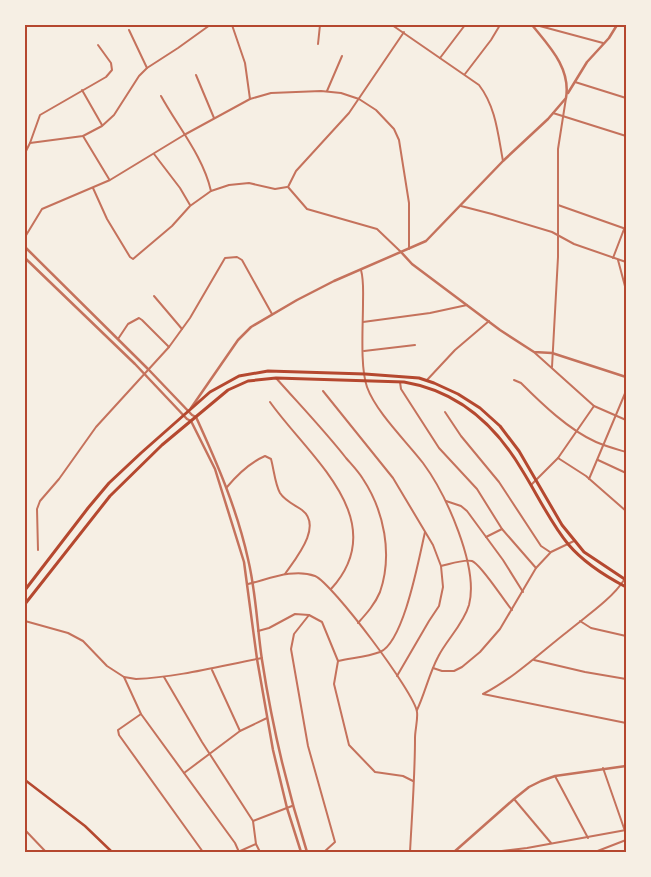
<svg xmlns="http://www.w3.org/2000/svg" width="651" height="877" viewBox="0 0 651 877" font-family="Ubuntu,sans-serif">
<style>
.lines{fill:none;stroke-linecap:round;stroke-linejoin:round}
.minor{stroke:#c5725c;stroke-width:2}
.tertiary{stroke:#c5725c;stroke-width:2.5}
.secondary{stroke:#b5482f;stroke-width:2.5}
.primary{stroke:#b5482f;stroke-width:3}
.neatline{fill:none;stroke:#b5482f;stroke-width:2}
</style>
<rect width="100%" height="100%" fill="#f6efe4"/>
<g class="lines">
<g class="minor">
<path d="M232,25L245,63L250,99"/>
<path d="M392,25L479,85C496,107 498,135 503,161"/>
<path d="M536,25L603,43"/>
<path d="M129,30L147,68"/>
<path d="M318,44L320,25"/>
<path d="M440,58L465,25"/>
<path d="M465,74L491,40L500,25"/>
<path d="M196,75L214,118"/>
<path d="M575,82L626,98"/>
<path d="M82,90L102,125"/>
<path d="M327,91L342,56"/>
<path d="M161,96C178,127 203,156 211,191"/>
<path d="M553,113L626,136"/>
<path d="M83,136L109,179"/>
<path d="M30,143L83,136L102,126L114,115L139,76L147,68L178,48L210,25"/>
<path d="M25,153L30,143L40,115L106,77L112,70L111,63L98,45"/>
<path d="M154,154L180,188L190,205"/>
<path d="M93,188L107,219L130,257L133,259L172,226L190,206L211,191L229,185L249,183L275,189L287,187"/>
<path d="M558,205L626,229"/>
<path d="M461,206L492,214L552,232L574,244L626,262"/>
<path d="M25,237L42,209L110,180L184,135L250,99L271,93L321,91L341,93L359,99L376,110L394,129L399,140L409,203V249"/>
<path d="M401,252L377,229L307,209L288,187L296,171L349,113L404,32"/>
<path d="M613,258L626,224"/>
<path d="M618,260L626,290"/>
<path d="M361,270C364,281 363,292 363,304C363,326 360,367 367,387C376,412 406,441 423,463C446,494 479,567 469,605C463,625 447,639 438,657C429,674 425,693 417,710"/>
<path d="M154,296L182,329"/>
<path d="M363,322L430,313L467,305"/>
<path d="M118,339L128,324L139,318L142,320L169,347"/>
<path d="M364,351L415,345"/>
<path d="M535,353L594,406L626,420"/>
<path d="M552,367L558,257V149L566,98"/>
<path d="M276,378C299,404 324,430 346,458C352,465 358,471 363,479C384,511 393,554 380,592C375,604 367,613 358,623"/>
<path d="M427,380L455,350L489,321"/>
<path d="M514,380L521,383C542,404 569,430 596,442C605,446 616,449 626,452"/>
<path d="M400,382L401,389L439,448L477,489L502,529L536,568"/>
<path d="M323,391L393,478L433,545L441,566L443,587L439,606L429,621L397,676"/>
<path d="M270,402C308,456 394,520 331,589"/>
<path d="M445,412L461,436L499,482L541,546L550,552"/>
<path d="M558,458L586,476L626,511"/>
<path d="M598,460L626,473"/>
<path d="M589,479L626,391"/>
<path d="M531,485L558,458L594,406"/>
<path d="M227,487C238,474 249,463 265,456L271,459C274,470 275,484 280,493C285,501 295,505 302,510C323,526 296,558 285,574"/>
<path d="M446,501L461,506L467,511L503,560L523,592"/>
<path d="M486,537L502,529"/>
<path d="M38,550L37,509L40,501L59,479L96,427L169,347L190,318L225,258L237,257L242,260L272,314"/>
<path d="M441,566C450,564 464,559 472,561C481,564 504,601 512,610"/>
<path d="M624,580C612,599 585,617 567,632C540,653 514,678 483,694L626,723"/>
<path d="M248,584C269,579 294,568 315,576C332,583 415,693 417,712C418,720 415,730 415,738C415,776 412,814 410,852"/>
<path d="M309,615L294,634L291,649L308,746L335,842L324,852"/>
<path d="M25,621L68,633L83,641L107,666L124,677L136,679C179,677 220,666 262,658"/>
<path d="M580,621L591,628L626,636"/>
<path d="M258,631L269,628L295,614L309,615L322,622L338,661C351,658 367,657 380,652C404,642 419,558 425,532"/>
<path d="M534,660L585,672L626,679"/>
<path d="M338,661L334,684L349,745L375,772L403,776L413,781"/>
<path d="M433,668L442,671H454L462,667L480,652L500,629L536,568L551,552L574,541"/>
<path d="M212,670L240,731"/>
<path d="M124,677L141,714L235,843L239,852"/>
<path d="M164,677L202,742L253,821L256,844L260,852"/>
<path d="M141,714L118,730L119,735L203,852"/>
<path d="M603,768L626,834"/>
<path d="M184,773L240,731L267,718"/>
<path d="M555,776L588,838"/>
<path d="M514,799L551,843"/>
<path d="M253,821L292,806"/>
<path d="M25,830L46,852"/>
<path d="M238,852L256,844"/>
<path d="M493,852L527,848L626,830"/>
<path d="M595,852L626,840"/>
</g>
<g class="tertiary">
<path d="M568,93L587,62L609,38L617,25"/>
<path d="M25,247L149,370L192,415L196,417C217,463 237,509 248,559C256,592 257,626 262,660C272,725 287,789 307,852"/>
<path d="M401,252L412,264L500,330L534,352L552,353L626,377"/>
<path d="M25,258L135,364L187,419L191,421L215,469L244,562L257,659L273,750L287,808L301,852"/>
<path d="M191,408L238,340L251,327L297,300L334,281L426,241L503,161L548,119L566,98C571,68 549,46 532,25"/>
<path d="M454,852L514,799L529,787L541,781L555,776L626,766"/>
</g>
<path class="secondary" d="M25,780L85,826L112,852"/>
<g class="primary">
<path d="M25,590L88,508L109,483L141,453L210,392L239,376L268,371L365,374L419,378L434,383L458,394L480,408L500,426L519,451L562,525L584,552L626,580"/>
<path d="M25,604L110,496L162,445L228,390L248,381L276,378L404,382C458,391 495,424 522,470C537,494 550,522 568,544C584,563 605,576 626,587"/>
</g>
</g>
<rect width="651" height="877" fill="none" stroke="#f6efe4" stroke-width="52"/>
<rect x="26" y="26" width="599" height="825" class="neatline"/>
</svg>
